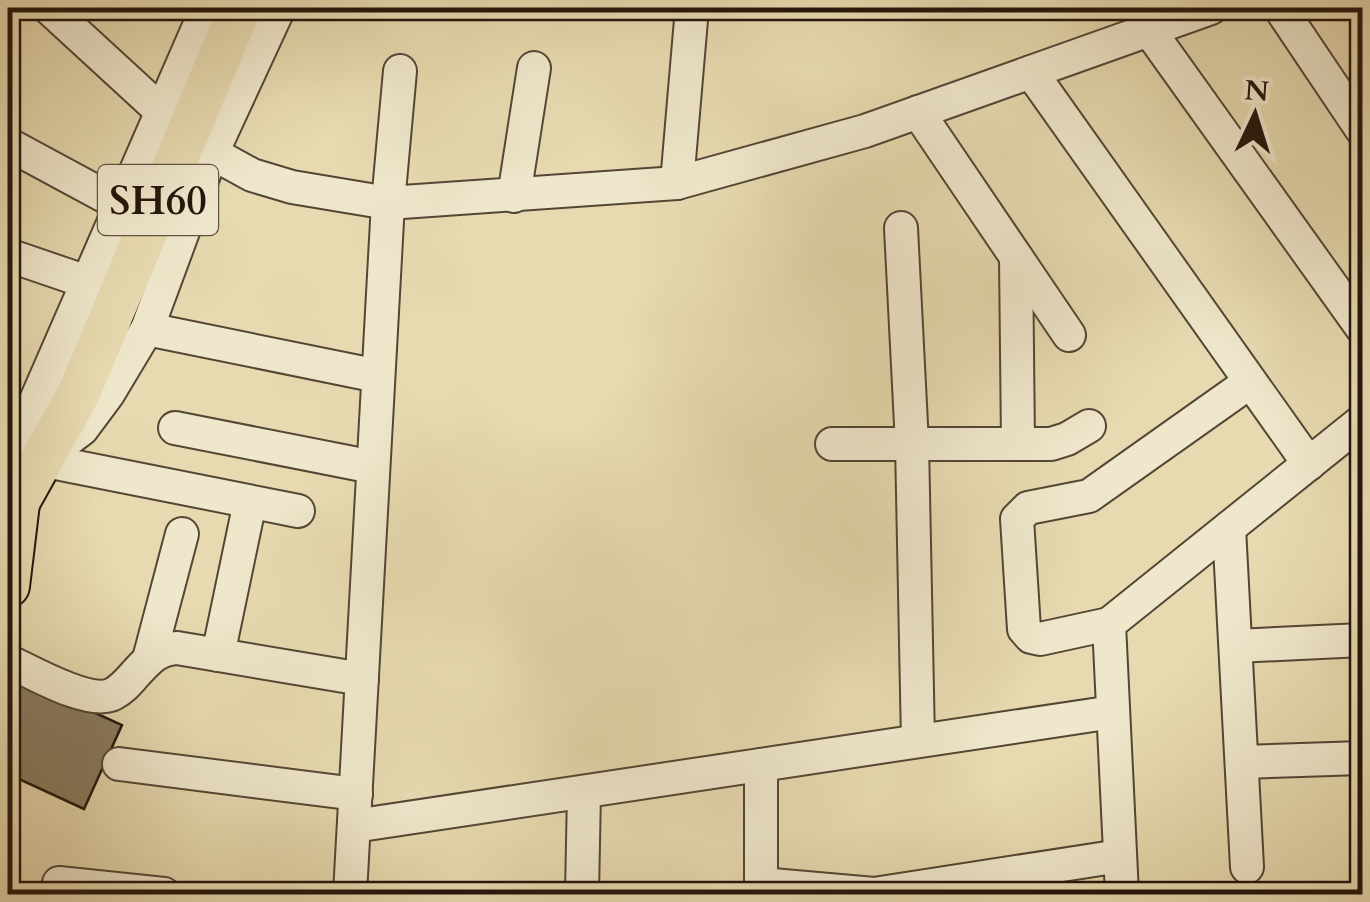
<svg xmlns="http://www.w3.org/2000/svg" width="1370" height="902" viewBox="0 0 1370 902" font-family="Cardo,serif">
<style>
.building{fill:#897b61;stroke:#23150c;stroke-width:2.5}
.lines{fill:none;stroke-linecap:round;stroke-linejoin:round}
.minor-casing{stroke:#544635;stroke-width:36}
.major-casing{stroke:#23150c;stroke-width:46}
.minor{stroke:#efe7cc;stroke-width:32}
.major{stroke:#e7dab0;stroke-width:42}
.labels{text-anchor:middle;stroke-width:8;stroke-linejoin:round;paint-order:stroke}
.shield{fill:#efe7cc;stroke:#605446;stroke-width:2.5}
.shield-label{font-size:40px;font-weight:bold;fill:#23150c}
</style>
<rect width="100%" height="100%" fill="#e7dab0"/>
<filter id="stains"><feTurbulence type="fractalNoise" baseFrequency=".002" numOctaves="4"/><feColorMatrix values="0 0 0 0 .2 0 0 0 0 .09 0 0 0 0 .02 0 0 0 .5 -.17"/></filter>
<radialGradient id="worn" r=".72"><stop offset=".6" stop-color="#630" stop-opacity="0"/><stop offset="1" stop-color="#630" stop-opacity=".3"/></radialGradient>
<path class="building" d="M10,674L122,725L84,809L8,774Z"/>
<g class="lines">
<defs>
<g id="minor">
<path d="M49,8L161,111"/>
<path d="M1280,8L1362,130"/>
<path d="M1149,30L1362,328"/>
<path d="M1031,72L1309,464"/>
<path d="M918,112L1069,335"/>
<path d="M8,144L121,205"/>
<path d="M212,153L252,175L292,187L388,203L677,183L865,131L1211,8"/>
<path d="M677,183L692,8"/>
<path d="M514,196L534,68"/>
<path d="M901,228L912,444L918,741"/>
<path d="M8,255L87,282"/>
<path d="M1016,257L1018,444"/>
<path d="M147,329L378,376"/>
<path d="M30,414L207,8"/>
<path d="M175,428L373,467"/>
<path d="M8,439L48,447L70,438L82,429L108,394L147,329L212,153L279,8"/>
<path d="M832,444H1051L1067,439L1089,426"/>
<path d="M41,460L298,511"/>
<path d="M1229,528L1247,867"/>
<path d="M1109,624L1040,639L1031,637L1024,629L1017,519L1028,508L1089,496L1250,382"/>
<path d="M1236,646L1362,640"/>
<path d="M218,655L250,502"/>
<path d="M149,659L182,534"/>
<path d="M8,661C32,672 89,706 113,694C123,689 130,680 137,672C149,659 158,649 177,648L362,679"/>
<path d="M1243,762L1362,758"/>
<path d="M119,764L356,794"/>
<path d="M354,826L1113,712"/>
<path d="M59,883L164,894"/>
<path d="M761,884L874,894L1120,856"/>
<path d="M350,894L388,203L400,71"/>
<path d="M582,894L584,792"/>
<path d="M761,894V765"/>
<path d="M1122,894L1109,624L1362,421"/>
</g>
<g id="major">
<path d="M8,520L79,393L240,8"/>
<path d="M8,586L18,503"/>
</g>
</defs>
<use href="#minor" class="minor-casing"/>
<use href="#major" class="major-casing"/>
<use href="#minor" class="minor"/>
<use href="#major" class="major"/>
</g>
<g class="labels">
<rect class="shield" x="98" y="165" width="120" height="70" rx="8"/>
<g class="shield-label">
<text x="158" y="214">SH60</text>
</g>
</g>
<rect width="1370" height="902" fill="none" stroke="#e7dab0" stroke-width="40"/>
<rect x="10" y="10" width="1350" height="882" fill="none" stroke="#23150c" stroke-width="5"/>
<rect x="20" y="20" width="1330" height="862" fill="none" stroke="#23150c" stroke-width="2.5"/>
<g transform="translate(1255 115) rotate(4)" stroke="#efe7cc" stroke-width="8" paint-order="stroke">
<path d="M0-8L18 38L0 25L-18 38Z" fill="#23150c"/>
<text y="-15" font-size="28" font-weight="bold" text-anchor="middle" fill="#23150c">N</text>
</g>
<rect width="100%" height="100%" filter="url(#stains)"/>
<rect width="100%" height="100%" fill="url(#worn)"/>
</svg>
